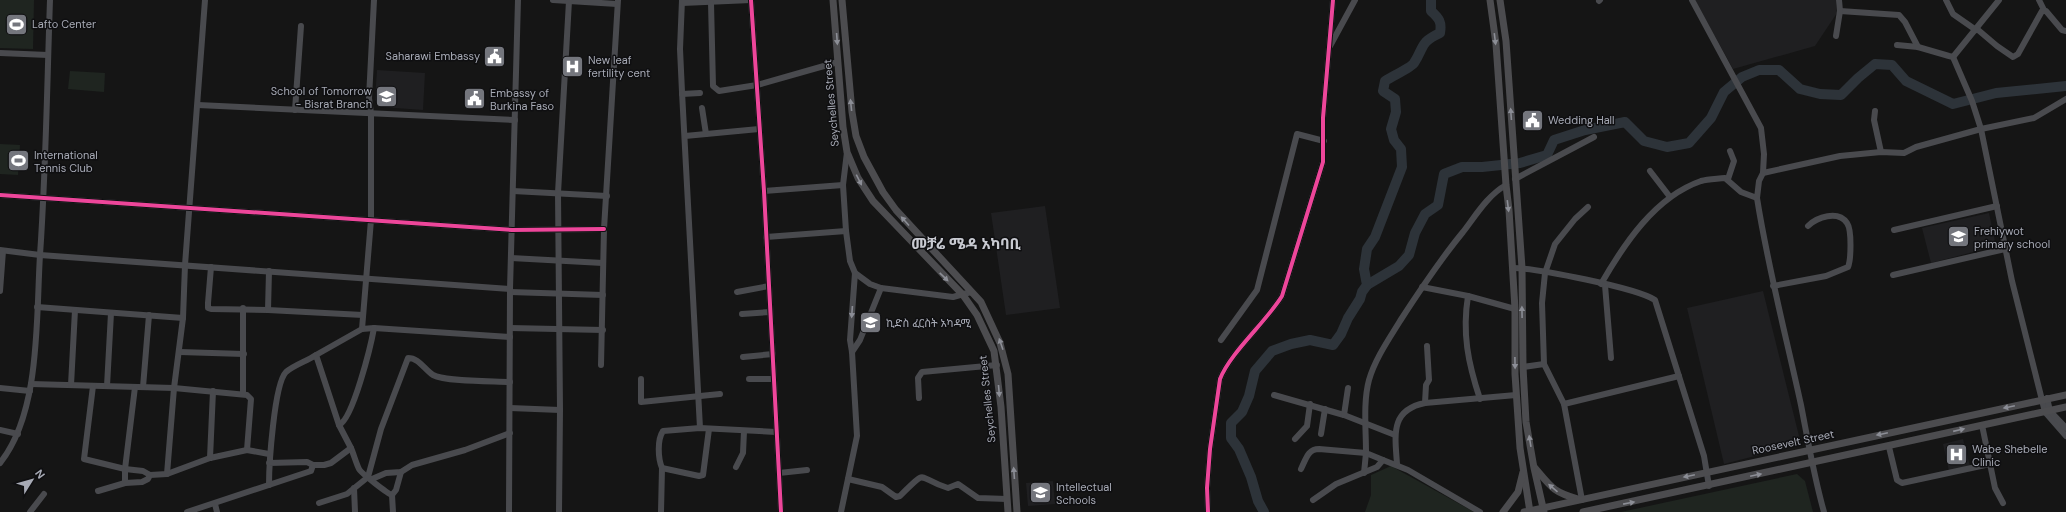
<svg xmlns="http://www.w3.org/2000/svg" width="2066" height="512" viewBox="0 0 2066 512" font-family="'DM Sans','Noto Sans Ethiopic',sans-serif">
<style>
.built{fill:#1f1f21}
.green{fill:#1f2520}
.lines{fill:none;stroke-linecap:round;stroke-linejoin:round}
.river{stroke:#2d3339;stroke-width:10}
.minor{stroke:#494a4e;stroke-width:6}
.major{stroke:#4c4c4f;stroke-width:7}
.cycleway-casing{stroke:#0f0f11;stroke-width:6}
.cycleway{stroke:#ed469a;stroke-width:4}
.oneway{fill:#8c8e96}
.oneway2{fill:#8b8d96}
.labels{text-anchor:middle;stroke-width:3;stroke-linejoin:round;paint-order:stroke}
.poi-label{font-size:11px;fill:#a7aab5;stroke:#0f0f11;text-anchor:start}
.street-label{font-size:11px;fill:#a7aab5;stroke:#0f0f11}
.district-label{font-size:15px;font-weight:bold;fill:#c8cad1;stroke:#0f0f11}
</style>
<rect width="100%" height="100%" fill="#151515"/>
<g class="built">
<path d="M1695,0H1836L1837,13L1815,46L1733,69Z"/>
<path d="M377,70L425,73L423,110L382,107L375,100Z"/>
<path d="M1045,206L1060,308L1006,315L991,213Z"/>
<path d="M1989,213L1996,246L1931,263L1922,228Z"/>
<path d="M1763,291L1801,444L1724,464L1687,308Z"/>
<path d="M1963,439L1970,466L1949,471L1943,444Z"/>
<path d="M1053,481L1055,504L1028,506L1026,483Z"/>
</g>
<g class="green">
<path d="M0,0H34L33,49L0,48Z"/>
<path d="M70,71L105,73L104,92L68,89Z"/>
<path d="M0,144L20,145L18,175L0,174Z"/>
<path d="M1391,466L1474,512H1365L1371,495V475Z"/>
<path d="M1797,474L1805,481L1813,512H1621Z"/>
</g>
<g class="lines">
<g class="river">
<path d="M1367,285L1399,266L1409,255L1415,233L1425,214L1438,205L1444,174L1462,167H1482L1520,163L1547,155L1554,140L1585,130L1625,122L1644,141L1667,147L1689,143L1711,118L1724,92L1742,77L1759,70H1779L1800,89L1820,94L1841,95L1858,78L1875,64L1892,65L1906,81L1953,104L1996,93L2066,86"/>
<path d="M1264,512L1258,501L1251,477L1239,449L1231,438V423L1242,412L1249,396L1255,371L1272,351L1291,344L1310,340L1333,345L1341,334L1348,318L1360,299L1362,292L1367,285L1364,269L1367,249L1375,237L1402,167L1401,149L1394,140L1391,129L1396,112L1395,99L1383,91L1385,81C1392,76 1411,68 1414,63C1425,46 1419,43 1440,33C1442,22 1439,18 1431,11V0"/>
</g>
<g class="minor">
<path d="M374,0L369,98L371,114V220L362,329L374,328L510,337"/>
<path d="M553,0L617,4"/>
<path d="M682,0L680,49L682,92L700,428"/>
<path d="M751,0L764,191L781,512"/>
<path d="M1946,0L1953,14L1976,30"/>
<path d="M2039,0L2044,10"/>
<path d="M1599,1L1600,0"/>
<path d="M682,3L751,0"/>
<path d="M711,3L713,86L719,91L757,85L838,62"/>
<path d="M1840,11L1899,15L1905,22L1918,47"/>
<path d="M1977,29L1997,46L2013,57L2018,54L2042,11H2046L2062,30L2066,31"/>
<path d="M1836,36L1840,11L1839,0"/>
<path d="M1897,45L1918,47L1949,56L1953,57L1972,101L1981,129L2012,281L2045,412L2066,436"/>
<path d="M1330,46L1355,0"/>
<path d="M0,53L48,55"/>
<path d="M1953,57L1999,0"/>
<path d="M682,94L700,93"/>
<path d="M198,105L515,120"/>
<path d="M702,108L706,134"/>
<path d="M295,110L301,26"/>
<path d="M1875,111L1874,120L1881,152"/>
<path d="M685,136L759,129"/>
<path d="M1650,171L1670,197"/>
<path d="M1763,173L1840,156L1881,152L1904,153L1916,147L1981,129L2034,118L2066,99"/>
<path d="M1515,179L1594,137"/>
<path d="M1728,179L1734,161L1730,151"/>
<path d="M513,191L607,196"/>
<path d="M764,191L843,185"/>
<path d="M0,195L512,230L604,229"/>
<path d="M1757,198C1768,268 1786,336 1801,405C1808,441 1814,477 1824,512"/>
<path d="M1894,230L1997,206"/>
<path d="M766,237L846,231"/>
<path d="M0,250L40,255L510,289"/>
<path d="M511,258L603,263"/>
<path d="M211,267L208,303V308L211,309L268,310L363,315"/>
<path d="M1513,268C1536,268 1637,288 1655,300L1704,456L1709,486"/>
<path d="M855,273L870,284L881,288L953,297L971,292"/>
<path d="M1893,275L2005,249"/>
<path d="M1601,284C1624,244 1655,197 1701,181C1708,179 1717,179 1725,178L1741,192L1757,198L1759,181L1763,173L1764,154L1761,128L1692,0"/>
<path d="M1605,285L1611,358"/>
<path d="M1773,286L1826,276L1848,267C1851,260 1852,230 1847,223C1838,210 1817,217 1808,226"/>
<path d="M1422,287L1468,296"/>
<path d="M0,291L3,251"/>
<path d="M510,292L603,295"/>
<path d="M737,292L769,286"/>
<path d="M37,307L183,318"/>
<path d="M268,310L269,271"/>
<path d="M742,314L770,312"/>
<path d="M510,328L603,330"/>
<path d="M1221,340L1257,290L1297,134L1324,141"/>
<path d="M180,352L244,354"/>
<path d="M852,352L860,340L881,288"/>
<path d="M316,355L362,329"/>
<path d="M743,357L773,354"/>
<path d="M601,365L604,229L618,0"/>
<path d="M1523,367L1544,364"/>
<path d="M641,379V402L720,394"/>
<path d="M749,379H774"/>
<path d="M31,384L174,388L247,395L251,399L247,450"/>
<path d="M71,385L75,310"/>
<path d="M93,386L84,459L125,469L143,471L150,475L167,474L210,458L247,450L269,454"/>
<path d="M107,386L111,313"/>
<path d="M143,387L149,315"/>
<path d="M0,388L30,391"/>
<path d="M243,394V308"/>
<path d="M1274,395L1344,415L1395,435"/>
<path d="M919,398L918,378L922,372L997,365"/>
<path d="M2047,398L2050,411L2066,428"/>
<path d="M1480,399C1468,363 1462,333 1468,296L1515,309"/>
<path d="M1425,403L1516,395"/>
<path d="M1564,404L1679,376"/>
<path d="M510,408L560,410"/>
<path d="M1344,415L1348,388"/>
<path d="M339,425C353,419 371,345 374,328"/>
<path d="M1982,425L1995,488L2003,503"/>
<path d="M0,430L18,434"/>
<path d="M1321,434L1325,409"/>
<path d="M1295,439L1307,426L1310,404"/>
<path d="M1889,447L1897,480L1902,483L1990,464"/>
<path d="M351,448C354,455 356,463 359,469C361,473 388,494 392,495"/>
<path d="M210,458L213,391"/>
<path d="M1383,460L1366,453C1366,429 1363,402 1369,380C1375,359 1389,339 1400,321C1420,290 1440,260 1463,232C1476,215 1488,195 1506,185"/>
<path d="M0,463C41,412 36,317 40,255C46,170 47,85 50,0"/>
<path d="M269,463L307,462L313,465H324L331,463L351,448L339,425L316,355C307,361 294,365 286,372C274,384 269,466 269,485"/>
<path d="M1397,464C1395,435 1390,410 1425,403L1426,385L1429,380L1427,346"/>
<path d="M736,467L743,453L744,431"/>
<path d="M662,468L699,476L703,475L709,429"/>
<path d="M1301,469C1306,459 1308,449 1319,449L1366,453L1364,473"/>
<path d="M779,473L807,470"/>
<path d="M167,474L174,388L183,318L185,265L205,0"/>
<path d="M372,479L386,473L401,472L412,465L465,450L510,433"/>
<path d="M848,479L882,487L896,497L900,496C929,467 915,478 948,488L958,484L978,498L1007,499"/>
<path d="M125,483V469L135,387"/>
<path d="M354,488L355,512"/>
<path d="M98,491L125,483L142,482L148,479L150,475"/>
<path d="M1313,500L1336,484L1377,467L1383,460L1408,470L1480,512"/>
<path d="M1582,500L1564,404L1544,364L1542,303L1545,273L1555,244L1575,219L1588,207"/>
<path d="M319,503L347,494L368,477L381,429L408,358C419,358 424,369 433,375C446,382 493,381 510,382"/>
<path d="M215,504L217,512"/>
<path d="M30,512L44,494"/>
<path d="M187,512L311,471L313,465"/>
<path d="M393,512L392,495L396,490L401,472"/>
<path d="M509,512L510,289L518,0"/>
<path d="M559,512L560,410L558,193L569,1"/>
<path d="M661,512L662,468C658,458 657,440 663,431L700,428L776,432"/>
<path d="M841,512L857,436L852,352L850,340L855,273L850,261L846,231L843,185L847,152"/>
<path d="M1208,512L1207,488L1210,449L1220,379C1230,353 1266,322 1282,296L1323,162V118L1333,0"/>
</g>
<g class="major">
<path d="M833,0L843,127L847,152L858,178L873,201L963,295L977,315L994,351L1001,407L1008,512"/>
<path d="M842,0L852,112L856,136L864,157L883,192L896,210L981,302L1000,343L1008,374L1017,512"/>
<path d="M1490,0L1496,44L1506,185L1509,210L1515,309V374L1520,448L1530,512"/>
<path d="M1500,0L1506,41L1522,268L1523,367L1526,422L1534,468L1544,512"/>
<path d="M1535,468C1551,487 1553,492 1578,499"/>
<path d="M1503,512L1518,492L1523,472"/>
<path d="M1524,512L2066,395"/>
<path d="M1583,512L2066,407"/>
</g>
<defs>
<g id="cycleway">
<path d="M751,0L764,191L781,512"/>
<path d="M0,195L512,230L604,229"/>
<path d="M1208,512L1207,488L1210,449L1220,379C1230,353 1266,322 1282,296L1323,162V118L1333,0"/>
</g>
</defs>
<use href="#cycleway" class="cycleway-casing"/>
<use href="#cycleway" class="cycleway"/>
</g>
<defs><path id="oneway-solid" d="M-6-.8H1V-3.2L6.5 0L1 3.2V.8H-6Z"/></defs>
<g class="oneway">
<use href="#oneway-solid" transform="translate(837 39) rotate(86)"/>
<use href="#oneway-solid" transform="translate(1495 39) rotate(83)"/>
<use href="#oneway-solid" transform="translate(851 105) rotate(-96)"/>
<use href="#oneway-solid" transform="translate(1511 114) rotate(-94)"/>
<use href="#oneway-solid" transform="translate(859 180) rotate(63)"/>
<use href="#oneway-solid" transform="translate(1508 206) rotate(83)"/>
<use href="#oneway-solid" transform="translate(905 221) rotate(-132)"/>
<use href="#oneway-solid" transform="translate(944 277) rotate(44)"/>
<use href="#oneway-solid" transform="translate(1522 312) rotate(-91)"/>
<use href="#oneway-solid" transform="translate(1001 344) rotate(-109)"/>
<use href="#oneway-solid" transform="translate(1515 363) rotate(89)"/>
<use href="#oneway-solid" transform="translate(999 391) rotate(85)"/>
<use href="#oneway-solid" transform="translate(2009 407) rotate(168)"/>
<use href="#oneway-solid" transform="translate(1959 430) rotate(-13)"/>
<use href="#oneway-solid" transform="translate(1882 434) rotate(168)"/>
<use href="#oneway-solid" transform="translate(1530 441) rotate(-99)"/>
<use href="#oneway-solid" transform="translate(1014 473) rotate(-94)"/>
<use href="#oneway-solid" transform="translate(1756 475) rotate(-12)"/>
<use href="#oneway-solid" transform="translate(1689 476) rotate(168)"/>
<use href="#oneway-solid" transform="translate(1553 488) rotate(-139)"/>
<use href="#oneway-solid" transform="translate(1629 503) rotate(-11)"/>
</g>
<use class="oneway2" href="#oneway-solid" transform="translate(852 312) rotate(94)"/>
<defs>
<symbol id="stadium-square" viewBox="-11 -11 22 22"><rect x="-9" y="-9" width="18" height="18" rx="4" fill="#74767d" stroke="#0f0f11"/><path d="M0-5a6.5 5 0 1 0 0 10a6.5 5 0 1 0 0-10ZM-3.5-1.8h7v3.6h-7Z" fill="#fff"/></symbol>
<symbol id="civic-square" viewBox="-11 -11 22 22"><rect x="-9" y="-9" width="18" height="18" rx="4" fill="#74767d" stroke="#0f0f11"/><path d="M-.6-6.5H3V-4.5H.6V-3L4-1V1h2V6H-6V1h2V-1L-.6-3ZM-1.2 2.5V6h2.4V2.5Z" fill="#fff"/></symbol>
<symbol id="hospital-square" viewBox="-11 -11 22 22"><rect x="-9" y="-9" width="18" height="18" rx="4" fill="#74767d" stroke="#0f0f11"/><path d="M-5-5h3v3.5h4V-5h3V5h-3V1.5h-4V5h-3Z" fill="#fff"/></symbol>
<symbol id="school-square" viewBox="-11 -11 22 22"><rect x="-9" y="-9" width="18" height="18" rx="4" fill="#74767d" stroke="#0f0f11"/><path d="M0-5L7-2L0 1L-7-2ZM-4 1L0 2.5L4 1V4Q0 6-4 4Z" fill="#fff"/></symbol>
</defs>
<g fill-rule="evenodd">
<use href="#stadium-square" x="4" y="12" width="25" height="25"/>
<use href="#civic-square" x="482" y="44" width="25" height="25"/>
<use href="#hospital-square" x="560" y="54" width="25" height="25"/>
<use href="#school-square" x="374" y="84" width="25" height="25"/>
<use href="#civic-square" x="462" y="86" width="25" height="25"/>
<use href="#civic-square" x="1520" y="108" width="25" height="25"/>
<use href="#stadium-square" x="6" y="148" width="25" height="25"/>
<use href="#school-square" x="1946" y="224" width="25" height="25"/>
<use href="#school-square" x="858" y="310" width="25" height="25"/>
<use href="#hospital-square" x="1944" y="442" width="25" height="25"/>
<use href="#school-square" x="1028" y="480" width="25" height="25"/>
</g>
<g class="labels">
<g class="poi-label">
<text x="32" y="28">Lafto Center</text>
<text x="480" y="60" text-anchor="end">Saharawi Embassy</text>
<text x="588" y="64">New leaf<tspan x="588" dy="13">fertility cent</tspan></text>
<text x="372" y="95" text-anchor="end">School of Tomorrow<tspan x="372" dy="13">- Bisrat Branch</tspan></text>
<text x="490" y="97">Embassy of<tspan x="490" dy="13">Burkina Faso</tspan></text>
<text x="1548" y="124">Wedding Hall</text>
<text x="34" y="159">International<tspan x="34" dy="13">Tennis Club</tspan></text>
<text x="1974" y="235">Frehiywot<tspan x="1974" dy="13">primary school</tspan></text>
<text x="886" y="327">ኪድስ ፈርስት አካዳሚ</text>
<text x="1972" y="453">Wabe Shebelle<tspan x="1972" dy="13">Clinic</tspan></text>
<text x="1056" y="491">Intellectual<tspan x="1056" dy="13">Schools</tspan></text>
</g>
<g class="street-label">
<text transform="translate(831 103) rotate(-95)" y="4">Seychelles Street</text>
<text transform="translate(987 399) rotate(-96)" y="4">Seychelles Street</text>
<text transform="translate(1793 442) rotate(-12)" y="4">Roosevelt Street</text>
</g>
<g class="district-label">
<text x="966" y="249">መቻሬ ሜዳ አካባቢ</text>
</g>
</g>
<g transform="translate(32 480) rotate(53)" stroke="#0f0f11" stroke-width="3" paint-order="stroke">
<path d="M0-3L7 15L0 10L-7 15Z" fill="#a7aab5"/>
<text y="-6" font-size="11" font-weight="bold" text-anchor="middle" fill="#a7aab5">N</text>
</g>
</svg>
